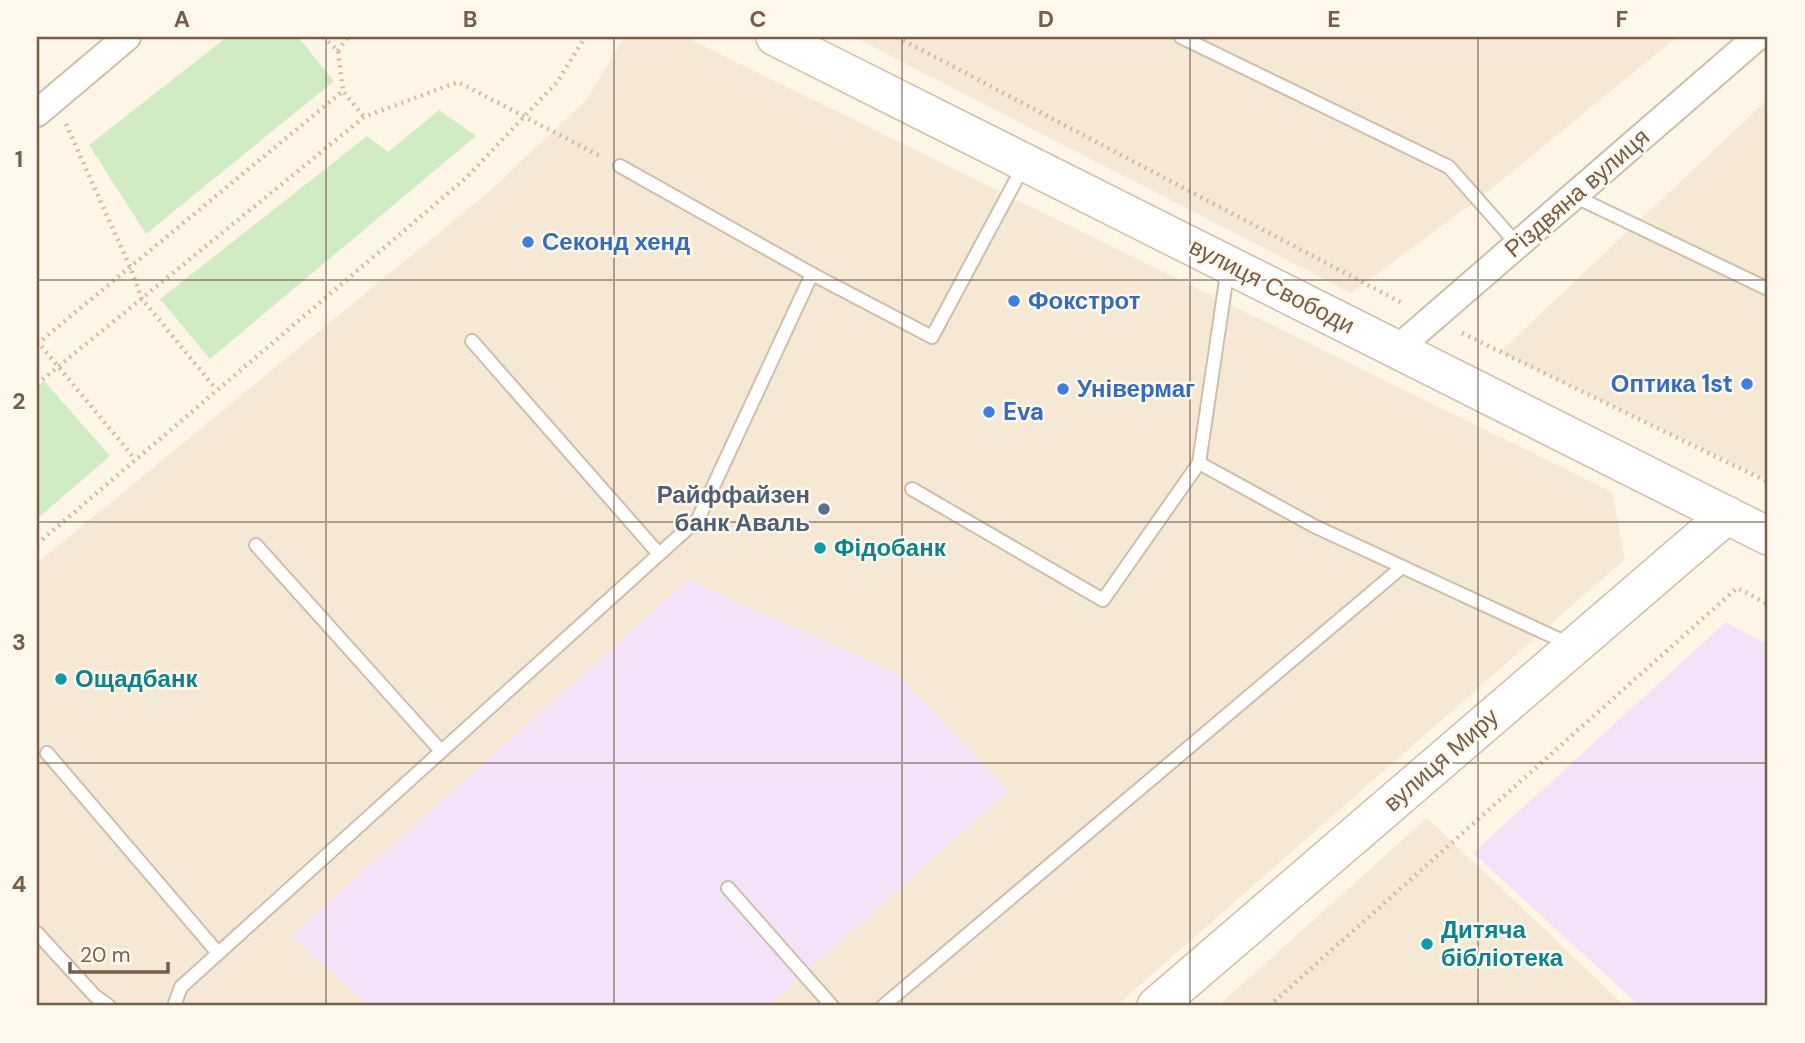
<svg xmlns="http://www.w3.org/2000/svg" width="1805" height="1043" viewBox="0 0 1805 1043" font-family="'DM Sans',sans-serif">
<style>
.residential{fill:#f5e8d4}
.education{fill:#f2e3f9}
.green{fill:#d1ebc4}
.lines{fill:none;stroke-linecap:round;stroke-linejoin:round}
.lane-casing{stroke:#cfbeac;stroke-width:16}
.street-casing{stroke:#cfbeac;stroke-width:30}
.secondary-casing{stroke:#d2bea9;stroke-width:40}
.path{stroke:#d8b9a0;stroke-width:4.5;stroke-dasharray:2 5;stroke-linecap:butt}
.lane{stroke:#fff;stroke-width:12}
.street{stroke:#fff;stroke-width:26}
.secondary{stroke:#fff;stroke-width:37}
.grid{fill:none;stroke:#775d4a;stroke-width:2;stroke-opacity:0.55}
.shop-dot{fill:#3f7fe0;stroke:#fff9ed;stroke-width:2.5}
.service-dot{fill:#5c6f8a;stroke:#fff9ed;stroke-width:2.5}
.culture-dot{fill:#0f9aa8;stroke:#fff9ed;stroke-width:2.5}
.labels{text-anchor:middle;stroke-width:5;stroke-linejoin:round;paint-order:stroke}
.street-label{font-size:24px;fill:#775d4a;stroke:#fff9ed}
.shop-label{font-size:24px;font-weight:bold;fill:#366cbe;stroke:#fff9ed;text-anchor:start}
.service-label{font-size:24px;font-weight:bold;fill:#4e5e75;stroke:#fff9ed;text-anchor:end}
.culture-label{font-size:24px;font-weight:bold;fill:#0d838f;stroke:#fff9ed;text-anchor:start}
.neatline{fill:none;stroke:#775d4a;stroke-width:2.5}
.grid-label{font-size:23px;text-anchor:middle;font-weight:bold;fill:#775d4a}
</style>
<rect width="100%" height="100%" fill="#fdf5e6"/>
<g class="residential">
<path d="M624,37H685L1612,492L1625,559L1116,1006H37V563L490,191L587,99Z"/>
<path d="M854,37H1677L1480,198L1351,293Z"/>
<path d="M1768,99V480L1500,352Z"/>
<path d="M1427,818L1625,1006H1218Z"/>
</g>
<g class="education">
<path d="M688,580L896,673L1008,791L768,1006H369L291,936Z"/>
<path d="M1726,622L1768,645V1006H1640L1473,853Z"/>
</g>
<g class="green">
<path d="M227,37H298L334,81L146,234L89,145Z"/>
<path d="M439,110L476,136L210,359L160,299L367,136L388,152Z"/>
<path d="M44,381L110,456L37,519V387Z"/>
</g>
<g class="lines">
<defs>
<g id="lane">
<path d="M1181,37L1449,167L1517,244"/>
<path d="M620,166L812,274"/>
<path d="M1574,196L1768,289"/>
<path d="M472,341L659,554"/>
<path d="M1199,463L1314,526L1569,644"/>
<path d="M912,489L1103,600L1199,463L1228,267"/>
<path d="M256,545L441,751"/>
<path d="M47,753L218,953"/>
<path d="M728,888L832,1006"/>
<path d="M37,933L95,996L109,1006"/>
<path d="M174,1006L181,987L698,519L812,274L932,337L1024,165"/>
<path d="M883,1006L1402,567"/>
</g>
<g id="street">
<path d="M37,113L127,37"/>
<path d="M1397,349L1757,37"/>
</g>
<g id="secondary">
<path d="M775,37L1768,536"/>
<path d="M1156,1006L1727,515"/>
</g>
</defs>
<use href="#lane" class="lane-casing"/>
<use href="#street" class="street-casing"/>
<use href="#secondary" class="secondary-casing"/>
<g class="path">
<path d="M323,37L338,51L343,91"/>
<path d="M897,37L1404,304"/>
<path d="M338,51L348,37"/>
<path d="M66,124L130,267L142,299L216,389"/>
<path d="M1462,333L1768,482"/>
<path d="M37,341L135,459"/>
<path d="M37,344L343,91L364,117"/>
<path d="M37,384L364,117L458,82L602,157"/>
<path d="M37,544L467,177L558,81L585,37"/>
<path d="M1269,1006L1737,588L1768,604"/>
</g>
<use href="#lane" class="lane"/>
<use href="#street" class="street"/>
<use href="#secondary" class="secondary"/>
</g>
<path class="grid" d="M326,37V1006M614,37V1006M902,37V1006M1190,37V1006M1478,37V1006M37,280H1768M37,522H1768M37,763H1768"/>
<g class="shop-dot">
<circle cx="528" cy="242" r="7"/>
<circle cx="1014" cy="301" r="7"/>
<circle cx="1747" cy="384" r="7"/>
<circle cx="1063" cy="389" r="7"/>
<circle cx="989" cy="412" r="7"/>
</g>
<circle class="service-dot" cx="824" cy="509" r="7"/>
<g class="culture-dot">
<circle cx="820" cy="548" r="7"/>
<circle cx="61" cy="679" r="7"/>
<circle cx="1427" cy="944" r="7"/>
</g>
<g class="labels">
<g class="street-label">
<text transform="translate(1577 193) rotate(-41)" y="8">Різдвяна вулиця</text>
<text transform="translate(1272 286) rotate(27)" y="8">вулиця Свободи</text>
<text transform="translate(1441 760) rotate(-41)" y="8">вулиця Миру</text>
</g>
<g class="shop-label">
<text x="542" y="250">Секонд хенд</text>
<text x="1028" y="309">Фокстрот</text>
<text x="1733" y="392" text-anchor="end">Оптика 1st</text>
<text x="1077" y="397">Універмаг</text>
<text x="1003" y="420">Eva</text>
</g>
<g class="service-label">
<text x="810" y="503">Райффайзен<tspan x="810" dy="28">банк Аваль</tspan></text>
</g>
<g class="culture-label">
<text x="834" y="556">Фідобанк</text>
<text x="75" y="687">Ощадбанк</text>
<text x="1441" y="938">Дитяча<tspan x="1441" dy="28">бібліотека</tspan></text>
</g>
</g>
<rect width="1805" height="1043" fill="none" stroke="#fff9ed" stroke-width="77"/>
<path d="M70 962v10h98v-10" fill="none" stroke="#775d4a" stroke-width="3.5"/>
<text x="80" y="962" font-size="21" fill="#775d4a" stroke="#fff9ed" stroke-width="5" paint-order="stroke">20 m</text>
<rect x="38" y="38" width="1728" height="966" class="neatline"/>
<g class="grid-label">
<text x="182" y="27">A</text>
<text x="470" y="27">B</text>
<text x="758" y="27">C</text>
<text x="1046" y="27">D</text>
<text x="1334" y="27">E</text>
<text x="1622" y="27">F</text>
<text x="19" y="167">1</text>
<text x="19" y="409">2</text>
<text x="19" y="650">3</text>
<text x="19" y="892">4</text>
</g>
</svg>
